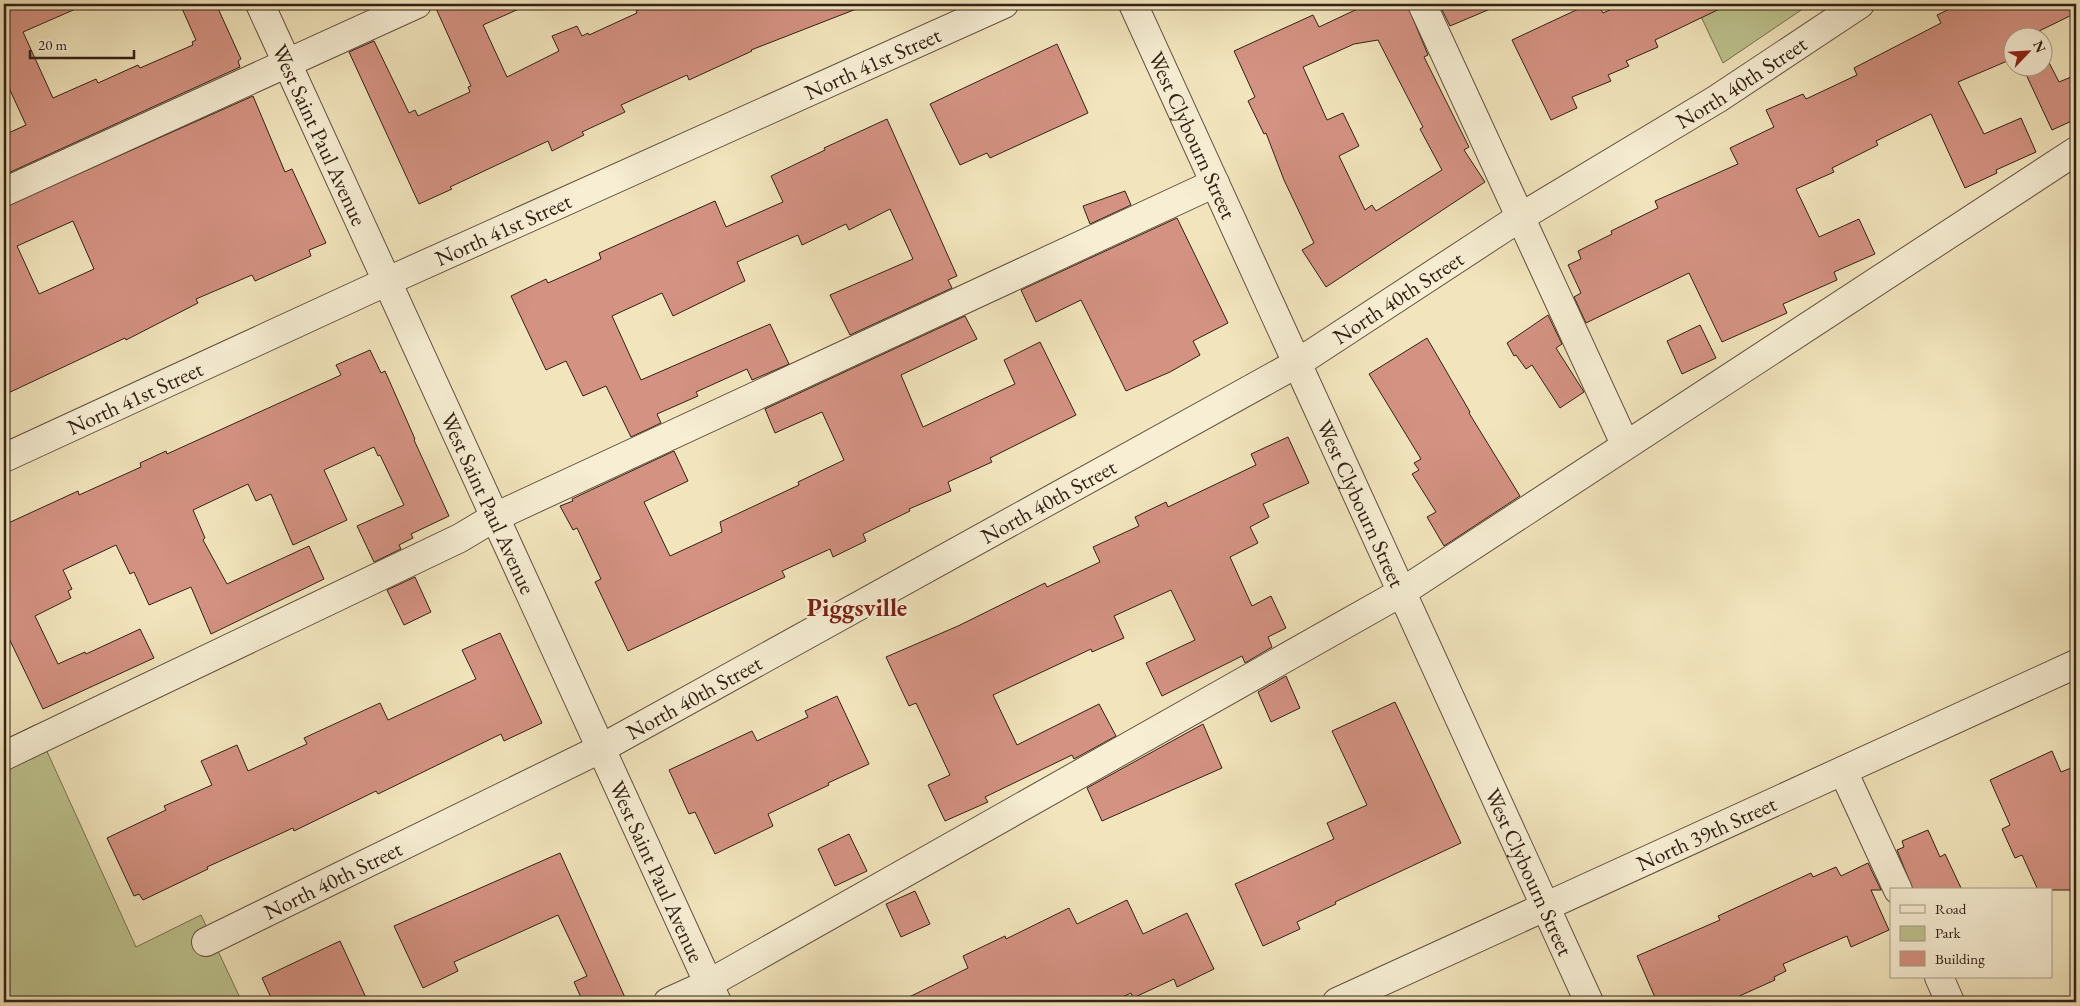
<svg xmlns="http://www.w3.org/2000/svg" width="2080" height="1006" viewBox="0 0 2080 1006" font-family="'EB Garamond',serif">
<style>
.green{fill:#bdc38f;stroke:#787252}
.building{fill:#d49282;stroke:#332116;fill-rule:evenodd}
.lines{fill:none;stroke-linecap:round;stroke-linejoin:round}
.minor-casing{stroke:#635240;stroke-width:30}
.minor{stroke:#f7eed4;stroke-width:28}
.labels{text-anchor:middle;stroke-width:5;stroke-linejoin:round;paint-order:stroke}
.street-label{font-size:22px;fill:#332116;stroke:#f7eed4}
.quarter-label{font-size:25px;font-weight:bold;fill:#7a1f14;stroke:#f7eed4}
</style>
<rect width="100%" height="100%" fill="#f2e5bd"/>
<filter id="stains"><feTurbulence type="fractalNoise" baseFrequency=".004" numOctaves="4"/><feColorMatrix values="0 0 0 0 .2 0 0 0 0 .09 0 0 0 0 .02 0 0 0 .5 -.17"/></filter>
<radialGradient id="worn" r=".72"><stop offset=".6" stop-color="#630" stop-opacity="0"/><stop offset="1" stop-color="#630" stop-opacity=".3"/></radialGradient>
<g class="green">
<path d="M1695,4H1810L1723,63Z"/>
<path d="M35,725L136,947L201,915L242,1002H4V740Z"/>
</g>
<g class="building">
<path d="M4,4H87L23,32L53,98L96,79L98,83L138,65L140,68L193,45L192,42L196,40L180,4H216L241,59L238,61L240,67L4,175V135L26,125L4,77Z"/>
<path d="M434,4H530L483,25L507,77L559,51L552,36L577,26L582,36L588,33L589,35L637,13L636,11L652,4H864V6L751,50L752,51L689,80L687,75L621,105L625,112L582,132L584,135L552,151L548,141L450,187L452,189L419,204L349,52L374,41L409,113L415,110L418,116L470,92L468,87L471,86Z"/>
<path d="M1368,4H1407L1428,55L1424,57L1469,147L1464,150L1485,182L1326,287L1302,250L1314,243L1284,180L1266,133L1264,134L1248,101L1255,97L1234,51L1313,15L1319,27ZM1378,40L1423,127L1420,129L1442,170L1376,211L1372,205L1365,210L1339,156L1359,146L1343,113L1327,120L1303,67L1354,44Z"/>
<path d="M1439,4H1502L1450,26Z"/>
<path d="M1589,4H1598L1603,13L1623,4H1730L1655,40L1658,47L1626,61L1629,66L1608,75L1611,81L1572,97L1577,108L1551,120L1512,40Z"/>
<path d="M1960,4H2076V13L2035,33L2037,38H2012V59L1958,82L1984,134L2021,118L2036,152L1996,170L1997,173L1965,188L1931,114L1876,141L1878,145L1832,168L1834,172L1796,189L1819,237L1859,219L1875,254L1834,272L1837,280L1783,304L1787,313L1722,342L1689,273L1586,323L1574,297L1581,293L1568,265L1581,259L1578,251L1612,234L1611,231L1658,208L1655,201L1738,164L1730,148L1774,127L1766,110L1803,94L1806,99L1857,75L1854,68L1941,23L1937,15Z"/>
<path d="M1057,44L1088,113L990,158L987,153L960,165L930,104Z"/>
<path d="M2042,49L2059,82L2076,75V119L2052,130L2023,68H2042Z"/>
<path d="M253,96L285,172L292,169L326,243L309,250L311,256L255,281L252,275L196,299L198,303L126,340L125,338L4,395V207ZM73,221L94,269L39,294L17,246Z"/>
<path d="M887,119L957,276L948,280L952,288L850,335L830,295L913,259L890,209L849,230L846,224L802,245L798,235L737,262L745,281L673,316L662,293L612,316L641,380L770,324L789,364L752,380L747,369L696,392L698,396L657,414L661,423L631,437L606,386L583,396L566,361L546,370L511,296L546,279L548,283L601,259L599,253L715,201L726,227L783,202L771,176L825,150L824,148Z"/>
<path d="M1125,191L1131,205L1090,224L1083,206Z"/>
<path d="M1177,218L1228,323L1193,341L1200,355L1170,372L1126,391L1081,300L1036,322L1021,290Z"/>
<path d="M1548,315L1562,344L1556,348L1584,392L1560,408L1532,365L1526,369L1516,355L1514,356L1507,343Z"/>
<path d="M965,316L977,339L901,375L923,427L1015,384L1004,360L1040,342L1076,415L990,458L992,462L948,482L951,491L909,509L910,511L863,534L866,541L833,557L830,549L782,571L785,577L628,651L595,582L601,579L577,528L573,530L560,506L573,501L572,499L674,451L688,481L644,502L670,556L722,532L720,522L799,485L798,482L844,460L822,412L775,433L765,409Z"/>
<path d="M1700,325L1716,358L1682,374L1667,341Z"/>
<path d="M1427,338L1470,412L1469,413L1520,496L1444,546L1427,517L1436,512L1412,474L1419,470L1414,463L1421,459L1369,374Z"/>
<path d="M370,350L381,373L385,371L415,439L414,440L449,516L411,534L413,538L399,545L401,549L374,562L357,526L404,505L380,455L378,456L374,447L324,470L347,520L293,545L271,494L256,501L248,484L193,510L205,538L203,540L227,584L309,546L324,579L211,634L191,587L149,605L134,572L130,574L116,545L63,570L72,589L68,591L71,598L35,616L58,664L85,652L86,654L140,629L154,658L43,709L4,628V525L78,491L79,495L141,467L140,463L166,451L167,454L341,375L336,365Z"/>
<path d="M1288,437L1309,483L1263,504L1269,517L1250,527L1258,543L1230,557L1252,606L1271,596L1286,628L1268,637L1272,647L1245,663L1242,656L1162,696L1146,663L1195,640L1171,590L1114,616L1124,638L1092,652L1091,649L993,695L1017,745L1099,704L1116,736L1074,759L1072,755L985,797L988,802L945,821L928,785L950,775L916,703L909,706L886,657L958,626L1045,583L1047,587L1100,562L1093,547L1139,526L1135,517L1166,502L1168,507L1256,465L1251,454Z"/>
<path d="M415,577L431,612L404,625L387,590Z"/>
<path d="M500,633L542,723L504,741L501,734L378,794L376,791L294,831L293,828L207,867L208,869L143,900L139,894L134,896L107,838L166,810L164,806L212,785L201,761L237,745L248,771L307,744L304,738L380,703L388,720L476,679L462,650Z"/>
<path d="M1286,676L1300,708L1271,722L1258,692Z"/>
<path d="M837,696L869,764L828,783L829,785L768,814L773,826L715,854L695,812L689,814L669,770L752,731L757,741L808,717L805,711Z"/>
<path d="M1395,702L1461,843L1335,902L1336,904L1297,922L1300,929L1263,946L1235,884L1334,839L1327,823L1367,805L1332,731Z"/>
<path d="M1203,724L1222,768L1102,821L1087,788Z"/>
<path d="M2052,751L2061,772L2076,766V890H2038L2022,855L2015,858L2002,829L2010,825L1990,780Z"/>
<path d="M1928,830L1940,857L1945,854L1962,890H1913L1897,850L1904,847L1902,841Z"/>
<path d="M849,834L867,871L835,886L818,849Z"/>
<path d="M560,853L627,1002H583L574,982L587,976L558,915L454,962L458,971L423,988L394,926Z"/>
<path d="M1868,863L1881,890H1871L1889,930L1851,947L1847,936L1783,964L1786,971L1774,977L1775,980L1726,1002H1657L1637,956L1720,920L1718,916L1811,873L1813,877L1836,867L1841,876Z"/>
<path d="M915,891L930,924L901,937L886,904Z"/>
<path d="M1127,900L1143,934L1187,913L1214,969L1177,987L1174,979L1133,998L1131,993L1112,1002H899L968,968L963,956L1005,936L1006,939L1069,908L1077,924Z"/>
<path d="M340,941L368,1002H273L262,978Z"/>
</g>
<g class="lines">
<defs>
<g id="minor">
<path id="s1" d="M260,4L717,1002"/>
<path id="s2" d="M1133,4L1589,1002"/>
<path d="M1422,4L1625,444"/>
<path d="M4,192L417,4"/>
<path id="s3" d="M4,458L388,281L1004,4"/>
<path d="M4,756L460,538L495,517L1215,183"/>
<path d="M1843,771L1898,890"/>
<path id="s4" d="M206,942L600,749L1296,364L1519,218L1717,99L1860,4"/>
<path d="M1939,977L1950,1002"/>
<path d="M668,1002L708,984L1402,592L2076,151"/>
<path id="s5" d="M1337,1002L2076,664"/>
</g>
</defs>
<use href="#minor" class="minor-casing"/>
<use href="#minor" class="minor"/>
</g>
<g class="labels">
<g class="street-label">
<text dy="8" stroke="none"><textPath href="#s3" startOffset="954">North 41st Street</textPath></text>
<text dy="8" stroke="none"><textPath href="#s4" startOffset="1761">North 40th Street</textPath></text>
<text dy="8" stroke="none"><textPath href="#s1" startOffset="144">West Saint Paul Avenue</textPath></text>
<text dy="8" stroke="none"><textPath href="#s2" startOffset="144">West Clybourn Street</textPath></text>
<text dy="8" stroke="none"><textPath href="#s3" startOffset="549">North 41st Street</textPath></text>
<text dy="8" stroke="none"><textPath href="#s4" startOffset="1356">North 40th Street</textPath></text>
<text dy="8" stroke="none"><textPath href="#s3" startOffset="144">North 41st Street</textPath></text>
<text dy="8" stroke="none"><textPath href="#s4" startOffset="951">North 40th Street</textPath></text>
<text dy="8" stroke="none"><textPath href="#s1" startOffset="549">West Saint Paul Avenue</textPath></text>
<text dy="8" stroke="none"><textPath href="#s2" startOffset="549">West Clybourn Street</textPath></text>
<text dy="8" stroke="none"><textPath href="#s4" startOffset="546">North 40th Street</textPath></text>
<text dy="8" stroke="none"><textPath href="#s5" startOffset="406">North 39th Street</textPath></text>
<text dy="8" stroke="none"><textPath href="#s1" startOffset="954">West Saint Paul Avenue</textPath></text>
<text dy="8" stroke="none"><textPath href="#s2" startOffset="954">West Clybourn Street</textPath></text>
<text dy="8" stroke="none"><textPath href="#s4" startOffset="141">North 40th Street</textPath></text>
</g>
<g class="quarter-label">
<text x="857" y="616">Piggsville</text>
</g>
</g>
<rect width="2080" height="1006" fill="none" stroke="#f2e5bd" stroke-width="20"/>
<rect x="5" y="5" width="2070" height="996" fill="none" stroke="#332116" stroke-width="2.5"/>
<rect x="10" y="10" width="2060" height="986" fill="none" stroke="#332116"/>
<rect x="1890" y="888" width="162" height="90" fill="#f7eed4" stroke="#a99c88"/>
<rect x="1900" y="905" width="25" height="8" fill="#f7eed4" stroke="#a99c88"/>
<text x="1935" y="914" font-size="15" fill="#332116">Road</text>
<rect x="1900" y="926" width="25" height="15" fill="#bdc38f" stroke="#a99c88"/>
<text x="1935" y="938" font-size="15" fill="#332116">Park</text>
<rect x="1900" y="951" width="25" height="15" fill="#d49282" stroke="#a99c88"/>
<text x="1935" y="964" font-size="15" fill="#332116">Building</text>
<g transform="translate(2028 52) rotate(65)"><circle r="24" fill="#f7eed4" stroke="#a99c88"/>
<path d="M0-4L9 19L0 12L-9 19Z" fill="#8f2418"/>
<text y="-8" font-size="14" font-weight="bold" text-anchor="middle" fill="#332116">N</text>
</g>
<path d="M30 50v8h104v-8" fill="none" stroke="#332116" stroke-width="2.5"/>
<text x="38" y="50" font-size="15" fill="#332116" stroke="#f7eed4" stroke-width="4" paint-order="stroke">20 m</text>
<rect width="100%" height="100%" filter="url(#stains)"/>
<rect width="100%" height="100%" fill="url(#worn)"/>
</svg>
